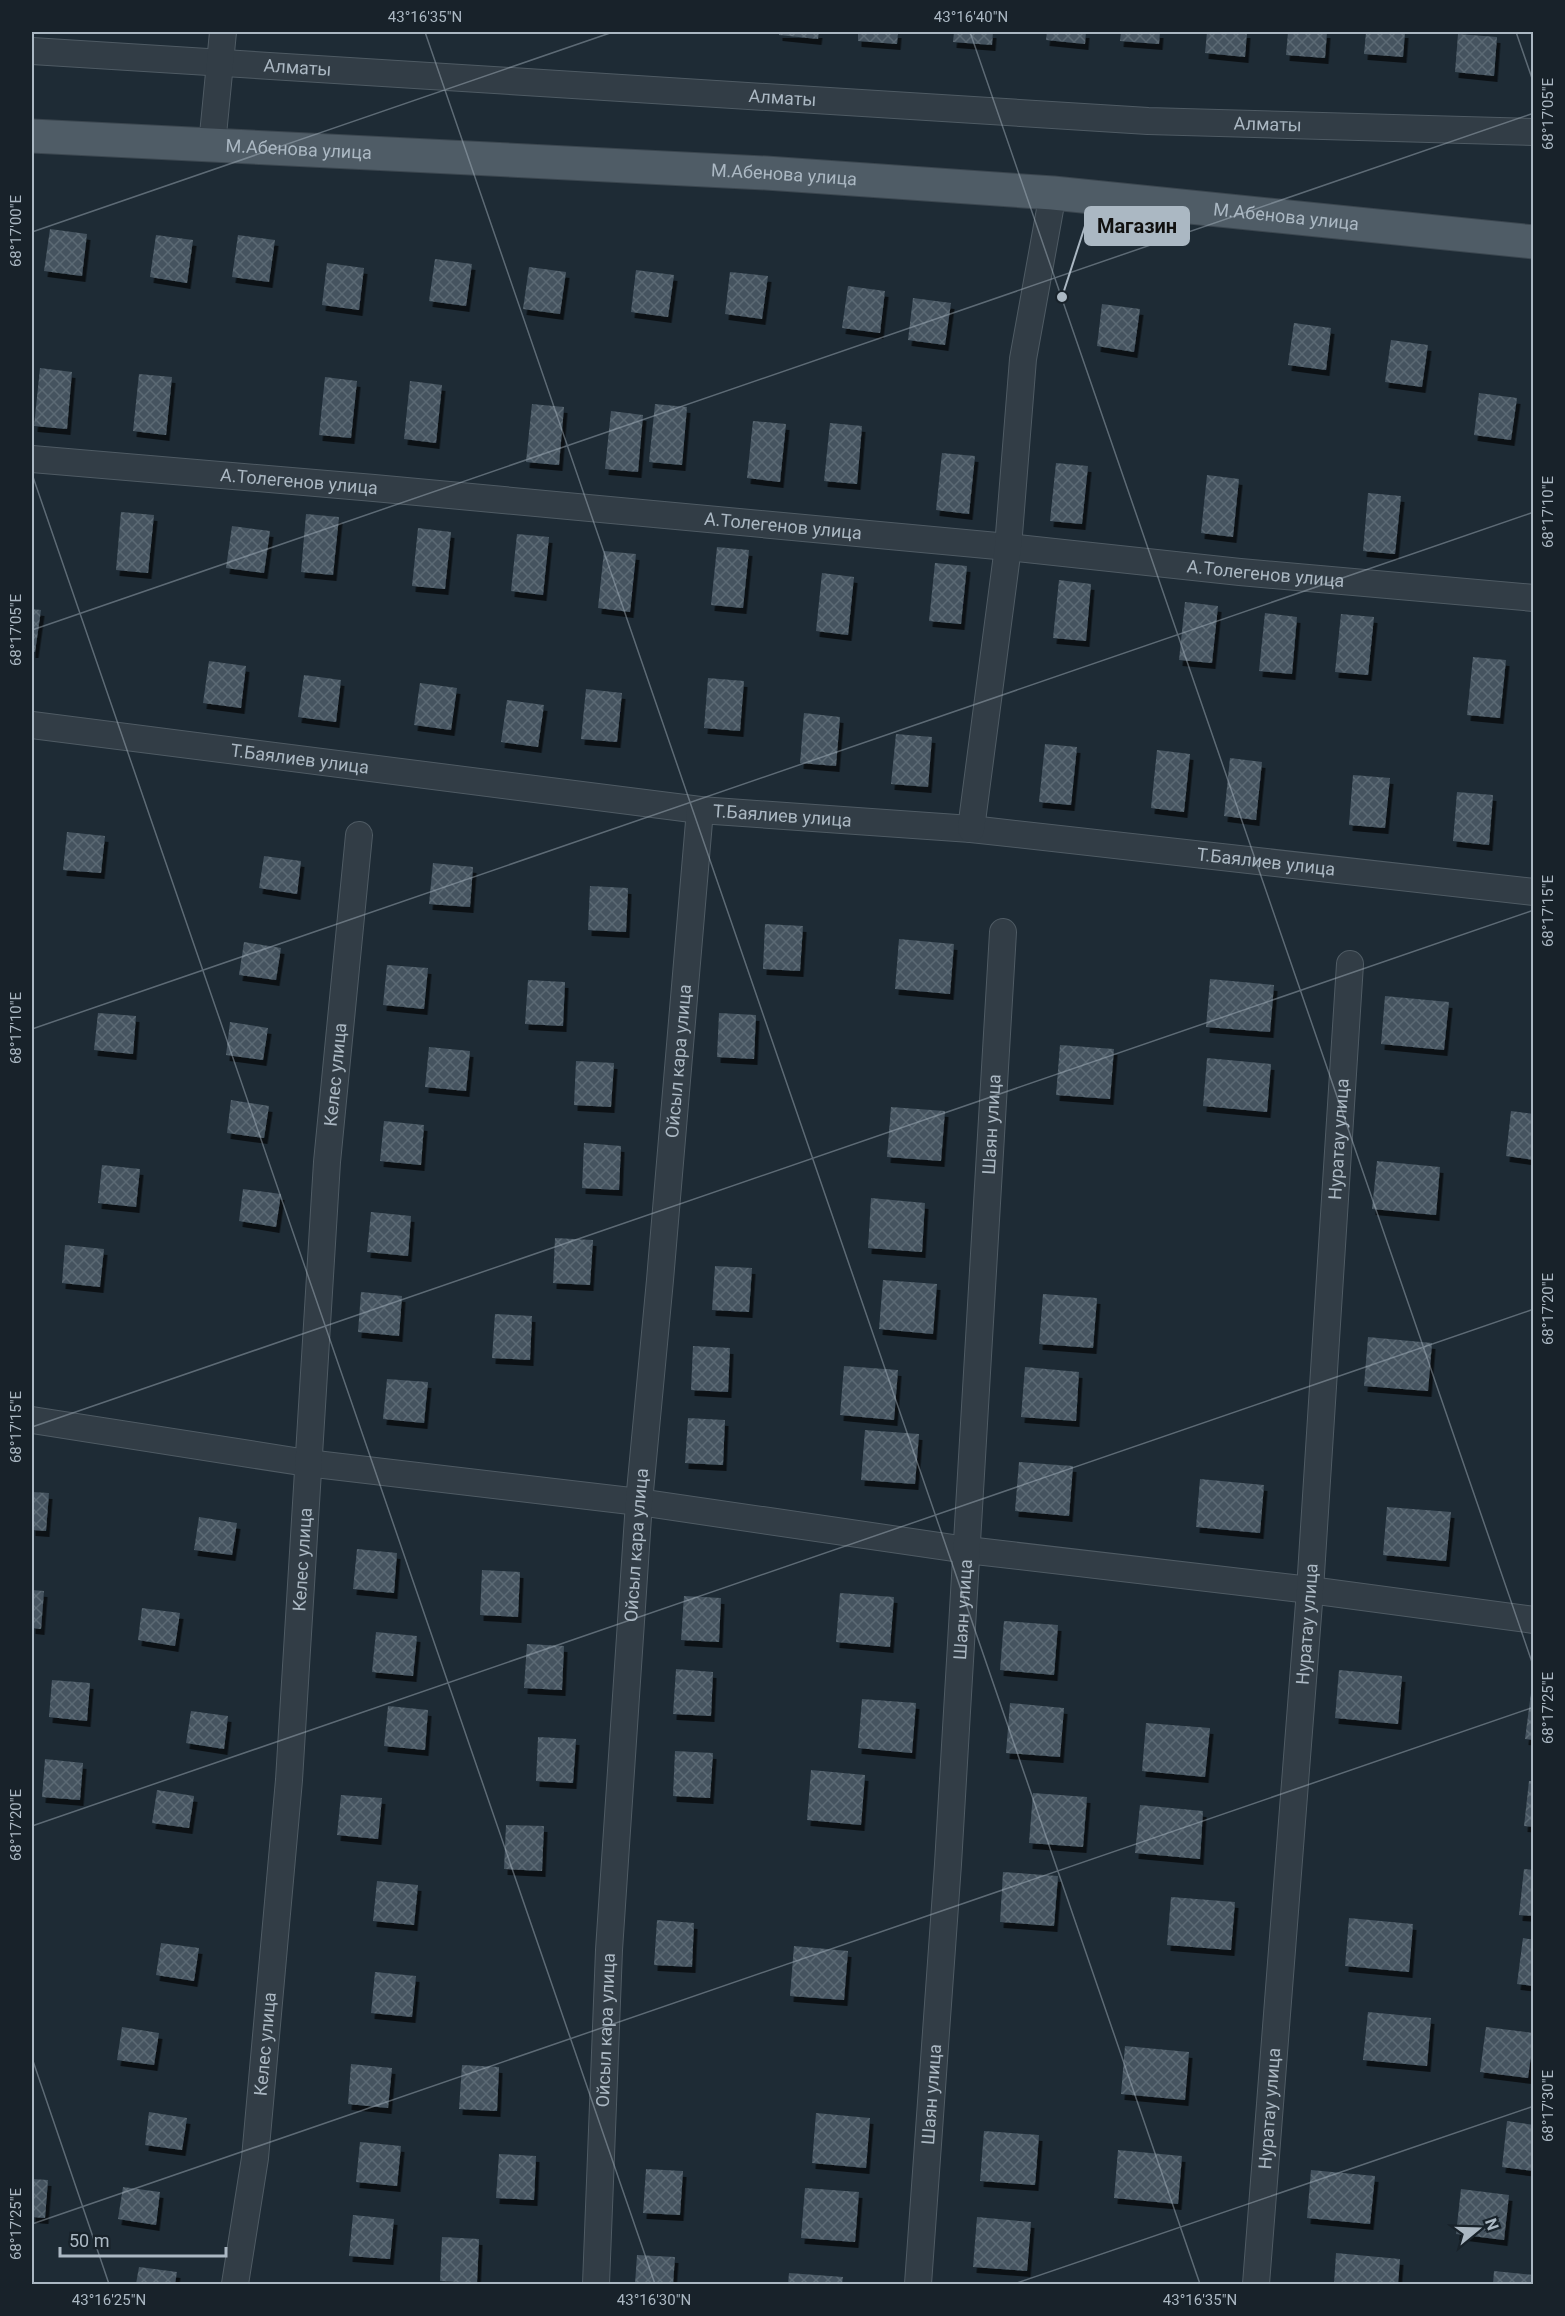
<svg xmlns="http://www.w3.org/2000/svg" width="1565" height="2316" viewBox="0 0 1565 2316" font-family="Roboto,sans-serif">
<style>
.building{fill:url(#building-cross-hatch);filter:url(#shadow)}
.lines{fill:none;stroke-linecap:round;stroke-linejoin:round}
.minor-casing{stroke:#4f5b64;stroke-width:28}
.major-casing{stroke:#3b464f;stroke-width:35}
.minor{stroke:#323d46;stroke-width:26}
.major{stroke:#4f5c66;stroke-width:33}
.ticks{fill:none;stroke:#abb8c3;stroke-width:1.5;stroke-opacity:0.45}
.labels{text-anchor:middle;stroke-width:6;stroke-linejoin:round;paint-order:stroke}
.street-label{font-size:18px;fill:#abb8c3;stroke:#18222a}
.leader{fill:none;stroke:#abb8c3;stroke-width:2}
.callout-dot{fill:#abb8c3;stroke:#18222a;stroke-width:2}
.callout{fill:#abb8c3;stroke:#abb8c3;stroke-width:2}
.callout-label{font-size:20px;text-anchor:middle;font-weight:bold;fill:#111}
.neatline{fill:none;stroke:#abb8c3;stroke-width:2}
.ticks-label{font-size:15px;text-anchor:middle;fill:#abb8c3}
</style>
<defs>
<pattern id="building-cross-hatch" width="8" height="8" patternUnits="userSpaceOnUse" patternTransform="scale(1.5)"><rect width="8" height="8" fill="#44535f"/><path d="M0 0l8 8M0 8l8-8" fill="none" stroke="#5c6a74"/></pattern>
<filter id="shadow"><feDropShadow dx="3.5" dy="6" stdDeviation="0" flood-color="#0009"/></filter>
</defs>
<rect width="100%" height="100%" fill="#1e2b35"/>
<g class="building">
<path d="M779,32H819L818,39L779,35Z"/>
<path d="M858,32H898L897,44L858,41Z"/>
<path d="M954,32H993L992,45L953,42Z"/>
<path d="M1047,32H1086L1085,44L1046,40Z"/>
<path d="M1121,32H1160L1159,44L1120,41Z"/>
<path d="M1207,32H1247L1245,57L1205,53Z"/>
<path d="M1288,32H1327L1325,58L1286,55Z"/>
<path d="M1366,32H1405L1403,57L1364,54Z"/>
<path d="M1458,34L1497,37L1494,76L1455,72Z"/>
<path d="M50,229L87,234L82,276L44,271Z"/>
<path d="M156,235L193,240L187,283L150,277Z"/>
<path d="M238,235L275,240L269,282L232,277Z"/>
<path d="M435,259L472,264L466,306L429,301Z"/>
<path d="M327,263L364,268L359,310L322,305Z"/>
<path d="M529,267L566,272L560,314L523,309Z"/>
<path d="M636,270L674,275L668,317L631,312Z"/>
<path d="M730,272L768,276L762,319L725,314Z"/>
<path d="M848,286L885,291L880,333L842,328Z"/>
<path d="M913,298L951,303L945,345L908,340Z"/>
<path d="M1102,304L1140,309L1134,352L1097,346Z"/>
<path d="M1294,323L1331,328L1326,370L1288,365Z"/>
<path d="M1391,340L1428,345L1422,387L1385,382Z"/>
<path d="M40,368L72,372L67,429L34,426Z"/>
<path d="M139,374L172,377L166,435L133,431Z"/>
<path d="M325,377L357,381L351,438L319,435Z"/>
<path d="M410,381L442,385L436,443L404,439Z"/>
<path d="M1479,393L1517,398L1511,440L1474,435Z"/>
<path d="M532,404L564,407L559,465L526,462Z"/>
<path d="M655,404L687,407L682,465L649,462Z"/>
<path d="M611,411L643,415L638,472L605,469Z"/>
<path d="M753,421L786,424L780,482L747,478Z"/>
<path d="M830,423L862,426L857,484L824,481Z"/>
<path d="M942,453L975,456L969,514L936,510Z"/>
<path d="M1056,463L1088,466L1082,524L1050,521Z"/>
<path d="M1207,475L1239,479L1233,537L1201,533Z"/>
<path d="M1368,493L1401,496L1395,554L1363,551Z"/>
<path d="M121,512L154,515L148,573L116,570Z"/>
<path d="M306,514L339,517L333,575L301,572Z"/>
<path d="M232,526L270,531L264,573L226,568Z"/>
<path d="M418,528L451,532L445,589L412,586Z"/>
<path d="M517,534L549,537L543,595L511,591Z"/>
<path d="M717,547L749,550L743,608L711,605Z"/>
<path d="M604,551L636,554L630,612L598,608Z"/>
<path d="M935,563L967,566L961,624L929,621Z"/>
<path d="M822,573L854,577L848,635L816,631Z"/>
<path d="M1059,580L1091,584L1086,641L1053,638Z"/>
<path d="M1185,602L1218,606L1212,663L1179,660Z"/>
<path d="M32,609L41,610L35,652H32Z"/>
<path d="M1265,613L1297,617L1292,674L1259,671Z"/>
<path d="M1341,614L1374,617L1368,675L1335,672Z"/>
<path d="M1473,657L1506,660L1500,718L1467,715Z"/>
<path d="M209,661L246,666L241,708L203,703Z"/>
<path d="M304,675L341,680L336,722L298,717Z"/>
<path d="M708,678L744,681L740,731L704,728Z"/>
<path d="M420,683L457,688L451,730L414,725Z"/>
<path d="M586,689L622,693L617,742L581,739Z"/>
<path d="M507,700L544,705L538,747L501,742Z"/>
<path d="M804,713L840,717L836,766L800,763Z"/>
<path d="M896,734L932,737L928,787L891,784Z"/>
<path d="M1045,744L1077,747L1071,805L1039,802Z"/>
<path d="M1157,750L1190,754L1184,812L1151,808Z"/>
<path d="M1230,758L1262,762L1256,820L1224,816Z"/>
<path d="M1353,775L1390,778L1385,828L1349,825Z"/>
<path d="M1457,792L1493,795L1489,845L1453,841Z"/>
<path d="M67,832L105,836L101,873L63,870Z"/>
<path d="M264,856L301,861L297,894L259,888Z"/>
<path d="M433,863L473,867L470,907L429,904Z"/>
<path d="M590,886L628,888L626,932L588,930Z"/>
<path d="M765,924L803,926L800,971L763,969Z"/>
<path d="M899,939L954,944L950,994L895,989Z"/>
<path d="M244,942L281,948L276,980L239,975Z"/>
<path d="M387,965L428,968L424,1009L383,1005Z"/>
<path d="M1210,979L1274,985L1270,1032L1206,1027Z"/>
<path d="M528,980L565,982L563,1026L525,1024Z"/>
<path d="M1385,996L1449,1002L1444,1050L1381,1044Z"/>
<path d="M98,1013L136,1016L133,1054L94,1050Z"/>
<path d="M719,1013L756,1015L754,1059L717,1057Z"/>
<path d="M230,1022L268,1028L263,1060L226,1055Z"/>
<path d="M1060,1045L1114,1049L1110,1099L1056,1095Z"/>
<path d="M429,1047L470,1051L466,1091L425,1087Z"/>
<path d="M1207,1058L1271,1064L1267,1112L1203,1106Z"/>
<path d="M576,1061L614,1063L611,1107L574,1105Z"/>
<path d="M231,1100L269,1106L264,1138L227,1133Z"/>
<path d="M891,1107L945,1111L941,1161L887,1157Z"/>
<path d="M1511,1111L1534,1114V1160L1506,1156Z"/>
<path d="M384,1121L424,1125L421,1165L380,1161Z"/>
<path d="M584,1143L621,1146L619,1190L582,1188Z"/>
<path d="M1377,1161L1440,1167L1436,1215L1372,1209Z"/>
<path d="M102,1165L140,1169L136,1207L98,1203Z"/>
<path d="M243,1189L281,1194L276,1227L239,1221Z"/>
<path d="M871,1198L925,1203L922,1252L868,1248Z"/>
<path d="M371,1212L411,1216L408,1256L367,1252Z"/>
<path d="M555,1238L593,1240L590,1285L553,1283Z"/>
<path d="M65,1245L104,1249L100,1287L62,1283Z"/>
<path d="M715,1266L752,1268L749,1312L712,1310Z"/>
<path d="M883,1280L937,1284L933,1334L879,1329Z"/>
<path d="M361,1292L402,1296L399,1336L358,1332Z"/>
<path d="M1043,1294L1097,1298L1093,1348L1039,1344Z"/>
<path d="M495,1314L532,1316L530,1360L492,1358Z"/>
<path d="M1368,1337L1432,1343L1428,1391L1364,1386Z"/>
<path d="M693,1346L730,1348L728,1392L691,1390Z"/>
<path d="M844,1366L898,1370L894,1420L840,1415Z"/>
<path d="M1025,1367L1079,1372L1076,1421L1021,1417Z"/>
<path d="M387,1379L428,1382L424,1423L383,1419Z"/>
<path d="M688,1418L725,1420L723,1465L685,1463Z"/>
<path d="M865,1430L919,1434L915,1484L861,1480Z"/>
<path d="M1019,1462L1073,1466L1069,1516L1015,1511Z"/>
<path d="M1200,1479L1264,1485L1260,1533L1196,1527Z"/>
<path d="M32,1492L49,1493L46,1531L32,1530Z"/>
<path d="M1387,1507L1451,1512L1446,1561L1383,1555Z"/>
<path d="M199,1517L237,1523L232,1555L194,1550Z"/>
<path d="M357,1549L397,1553L394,1593L353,1589Z"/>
<path d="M482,1570L520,1572L518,1617L480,1615Z"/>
<path d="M32,1590L44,1591L41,1629L32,1628Z"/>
<path d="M840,1593L894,1597L890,1647L836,1642Z"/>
<path d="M684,1596L721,1598L719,1642L681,1640Z"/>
<path d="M142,1608L180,1613L175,1646L138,1640Z"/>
<path d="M1004,1621L1058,1625L1054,1675L1000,1670Z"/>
<path d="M376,1632L417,1636L413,1676L372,1672Z"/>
<path d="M527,1644L564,1646L562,1690L524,1688Z"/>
<path d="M676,1669L713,1672L711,1716L673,1714Z"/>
<path d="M1339,1670L1402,1676L1398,1724L1335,1718Z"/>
<path d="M52,1680L90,1683L87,1721L49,1717Z"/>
<path d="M1531,1693H1534V1740L1525,1739Z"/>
<path d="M862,1699L916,1703L912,1753L858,1748Z"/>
<path d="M1010,1703L1064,1708L1060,1757L1006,1753Z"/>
<path d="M388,1706L428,1710L425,1750L384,1746Z"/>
<path d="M191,1711L228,1716L224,1749L186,1743Z"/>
<path d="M1146,1723L1210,1728L1205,1777L1142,1771Z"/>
<path d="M538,1737L576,1739L573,1783L536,1781Z"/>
<path d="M675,1751L713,1753L710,1798L673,1796Z"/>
<path d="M45,1759L83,1763L80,1800L42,1797Z"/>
<path d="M811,1770L865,1775L861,1825L807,1820Z"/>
<path d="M1529,1781H1534V1827L1524,1826Z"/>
<path d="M157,1790L194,1796L189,1828L152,1823Z"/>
<path d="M1033,1793L1087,1797L1083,1847L1029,1843Z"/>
<path d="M341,1795L382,1798L378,1839L337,1835Z"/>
<path d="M1140,1805L1203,1811L1200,1859L1135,1853Z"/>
<path d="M506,1825L544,1826L542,1871L504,1869Z"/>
<path d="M1524,1869L1534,1870V1916L1519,1915Z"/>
<path d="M1003,1872L1058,1876L1054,1926L1000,1922Z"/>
<path d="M377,1881L418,1885L414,1925L373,1921Z"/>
<path d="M1171,1897L1235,1902L1231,1950L1167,1945Z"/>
<path d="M1349,1918L1413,1924L1409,1972L1345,1966Z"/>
<path d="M657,1920L694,1923L692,1967L654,1965Z"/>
<path d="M1523,1938L1534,1940V1986L1517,1984Z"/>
<path d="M161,1943L199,1948L194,1981L156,1975Z"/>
<path d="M794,1946L848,1951L844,2000L790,1996Z"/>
<path d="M375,1972L416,1976L412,2017L371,2013Z"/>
<path d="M1368,2012L1431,2018L1427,2066L1363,2060Z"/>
<path d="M122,2027L159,2033L154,2065L117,2060Z"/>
<path d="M1486,2027L1534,2033L1528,2078L1480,2072Z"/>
<path d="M1125,2046L1189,2052L1185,2100L1121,2094Z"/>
<path d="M351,2064L392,2068L388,2108L348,2104Z"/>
<path d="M462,2065L499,2067L497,2111L459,2109Z"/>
<path d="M149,2112L187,2118L182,2150L145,2145Z"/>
<path d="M816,2113L870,2118L866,2168L812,2163Z"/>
<path d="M1507,2121L1534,2125V2171L1502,2167Z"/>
<path d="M984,2131L1039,2135L1035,2185L980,2181Z"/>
<path d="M360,2142L401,2146L397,2186L356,2182Z"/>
<path d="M1118,2150L1182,2156L1178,2204L1114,2198Z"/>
<path d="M499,2154L536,2156L534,2200L496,2198Z"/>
<path d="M646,2169L683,2171L680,2215L643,2213Z"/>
<path d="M1311,2170L1375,2176L1370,2224L1307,2218Z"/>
<path d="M32,2179L48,2180L45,2218L32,2217Z"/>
<path d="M123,2187L160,2192L156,2225L118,2219Z"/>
<path d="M805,2188L859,2192L855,2242L801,2238Z"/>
<path d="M1461,2189L1509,2195L1504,2240L1456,2234Z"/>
<path d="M353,2215L394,2219L390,2259L349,2256Z"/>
<path d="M977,2217L1031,2222L1027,2271L973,2267Z"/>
<path d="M442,2237L479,2239L477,2283L440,2281Z"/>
<path d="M1336,2253L1400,2259L1398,2284H1334Z"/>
<path d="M637,2255L675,2257L673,2284H635Z"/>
<path d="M139,2267L177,2272L175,2284H136Z"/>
<path d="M1494,2271L1534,2275V2284H1493Z"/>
<path d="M789,2273L843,2277L842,2284H788Z"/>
</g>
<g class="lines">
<defs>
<g id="minor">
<path id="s1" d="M32,51L1148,121L1534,132"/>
<path d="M212,145L223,32"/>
<path id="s2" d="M32,459L374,488L1008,547L1240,572L1534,598"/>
<path id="s3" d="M32,725L700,810L971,829L1534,892"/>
<path d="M971,829L1008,547L1023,359L1053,193"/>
<path d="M32,1420L307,1463L639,1502L967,1550L1310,1590L1534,1620"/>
<path id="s4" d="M235,2284L255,2158L289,1780L327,1162L359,835"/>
<path id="s5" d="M596,2284L609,1950L639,1502L660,1280L700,810"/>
<path id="s6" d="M918,2284L948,1864L1003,932"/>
<path id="s7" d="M1256,2284L1310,1590L1350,964"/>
</g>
<g id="major">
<path id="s8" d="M32,136L766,173L1053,193L1534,242"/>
</g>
</defs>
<use href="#minor" class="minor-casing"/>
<use href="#major" class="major-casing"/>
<use href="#minor" class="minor"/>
<use href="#major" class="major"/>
</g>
<path class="ticks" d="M425,32L1200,2284M970,32L1534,1668M1516,32L1534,84M32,232L613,32M32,474L655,2284M32,630L1534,113M32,1029L1534,512M32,1427L1534,910M32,1826L1534,1309M32,2058L109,2284M32,2224L1534,1707M1014,2284L1534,2106"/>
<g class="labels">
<g class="street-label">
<text dy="6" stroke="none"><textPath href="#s1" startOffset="266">Алматы</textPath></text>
<text dy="6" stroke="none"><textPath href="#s1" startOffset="752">Алматы</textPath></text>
<text dy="6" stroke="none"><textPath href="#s1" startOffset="1238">Алматы</textPath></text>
<text dy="6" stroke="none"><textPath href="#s8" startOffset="267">М.Абенова улица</textPath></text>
<text dy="6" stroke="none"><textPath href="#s8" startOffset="753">М.Абенова улица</textPath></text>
<text dy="6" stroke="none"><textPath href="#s8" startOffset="1257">М.Абенова улица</textPath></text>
<text dy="6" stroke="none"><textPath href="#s2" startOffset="268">А.Толегенов улица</textPath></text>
<text dy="6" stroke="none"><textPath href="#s2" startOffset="754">А.Толегенов улица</textPath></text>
<text dy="6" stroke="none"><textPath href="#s2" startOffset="1239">А.Толегенов улица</textPath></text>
<text dy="6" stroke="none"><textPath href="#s3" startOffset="270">Т.Баялиев улица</textPath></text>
<text dy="6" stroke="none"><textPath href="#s3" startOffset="756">Т.Баялиев улица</textPath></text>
<text dy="6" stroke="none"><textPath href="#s3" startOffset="1242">Т.Баялиев улица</textPath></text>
<text dy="6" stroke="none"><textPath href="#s5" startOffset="1226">Ойсыл кара улица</textPath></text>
<text dy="6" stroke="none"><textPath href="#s4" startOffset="1214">Келес улица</textPath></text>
<text dy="6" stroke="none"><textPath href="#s6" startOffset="1162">Шаян улица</textPath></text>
<text dy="6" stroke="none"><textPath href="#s7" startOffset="1148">Нуратау улица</textPath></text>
<text dy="6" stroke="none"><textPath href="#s5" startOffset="740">Ойсыл кара улица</textPath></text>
<text dy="6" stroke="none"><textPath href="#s4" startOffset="728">Келес улица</textPath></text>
<text dy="6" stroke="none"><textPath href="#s6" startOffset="676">Шаян улица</textPath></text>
<text dy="6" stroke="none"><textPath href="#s7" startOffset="662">Нуратау улица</textPath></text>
<text dy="6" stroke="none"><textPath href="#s5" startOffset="254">Ойсыл кара улица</textPath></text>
<text dy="6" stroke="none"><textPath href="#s4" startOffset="242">Келес улица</textPath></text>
<text dy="6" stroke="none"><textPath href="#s6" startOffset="190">Шаян улица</textPath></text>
<text dy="6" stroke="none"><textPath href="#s7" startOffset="176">Нуратау улица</textPath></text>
</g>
</g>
<path class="leader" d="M1062 297L1085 226"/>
<circle class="callout-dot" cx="1062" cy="297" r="6"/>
<rect class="callout" x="1085" y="207" width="104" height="38" rx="6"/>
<g class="callout-label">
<text x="1137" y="233">Магазин</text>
</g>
<rect width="1565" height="2316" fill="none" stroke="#18222a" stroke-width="66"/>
<g transform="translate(1478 2229) rotate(71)" stroke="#18222a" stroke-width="4.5" paint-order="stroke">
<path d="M0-4.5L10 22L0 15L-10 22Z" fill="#abb8c3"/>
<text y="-9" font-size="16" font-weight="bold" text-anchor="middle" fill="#abb8c3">N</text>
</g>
<path d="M60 2247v9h166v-9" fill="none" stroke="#abb8c3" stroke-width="3"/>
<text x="69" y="2247" font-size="18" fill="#abb8c3" stroke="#18222a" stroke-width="4.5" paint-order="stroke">50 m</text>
<rect x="33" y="33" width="1499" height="2250" class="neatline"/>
<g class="ticks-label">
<text x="425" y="22">43°16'35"N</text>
<text x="971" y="22">43°16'40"N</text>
<text transform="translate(1548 114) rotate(-90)" y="5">68°17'05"E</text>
<text transform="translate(16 231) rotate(-90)" y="5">68°17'00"E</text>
<text transform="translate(1548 512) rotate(-90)" y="5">68°17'10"E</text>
<text transform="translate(16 630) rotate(-90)" y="5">68°17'05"E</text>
<text transform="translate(1548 911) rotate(-90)" y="5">68°17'15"E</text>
<text transform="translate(16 1028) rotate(-90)" y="5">68°17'10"E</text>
<text transform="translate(1548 1309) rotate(-90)" y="5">68°17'20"E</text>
<text transform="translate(16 1427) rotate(-90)" y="5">68°17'15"E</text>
<text transform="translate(1548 1708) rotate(-90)" y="5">68°17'25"E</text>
<text transform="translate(16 1825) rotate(-90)" y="5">68°17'20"E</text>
<text transform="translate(1548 2106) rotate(-90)" y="5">68°17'30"E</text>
<text transform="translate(16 2224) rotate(-90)" y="5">68°17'25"E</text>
<text x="109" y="2305">43°16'25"N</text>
<text x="654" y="2305">43°16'30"N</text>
<text x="1200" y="2305">43°16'35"N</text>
</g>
</svg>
